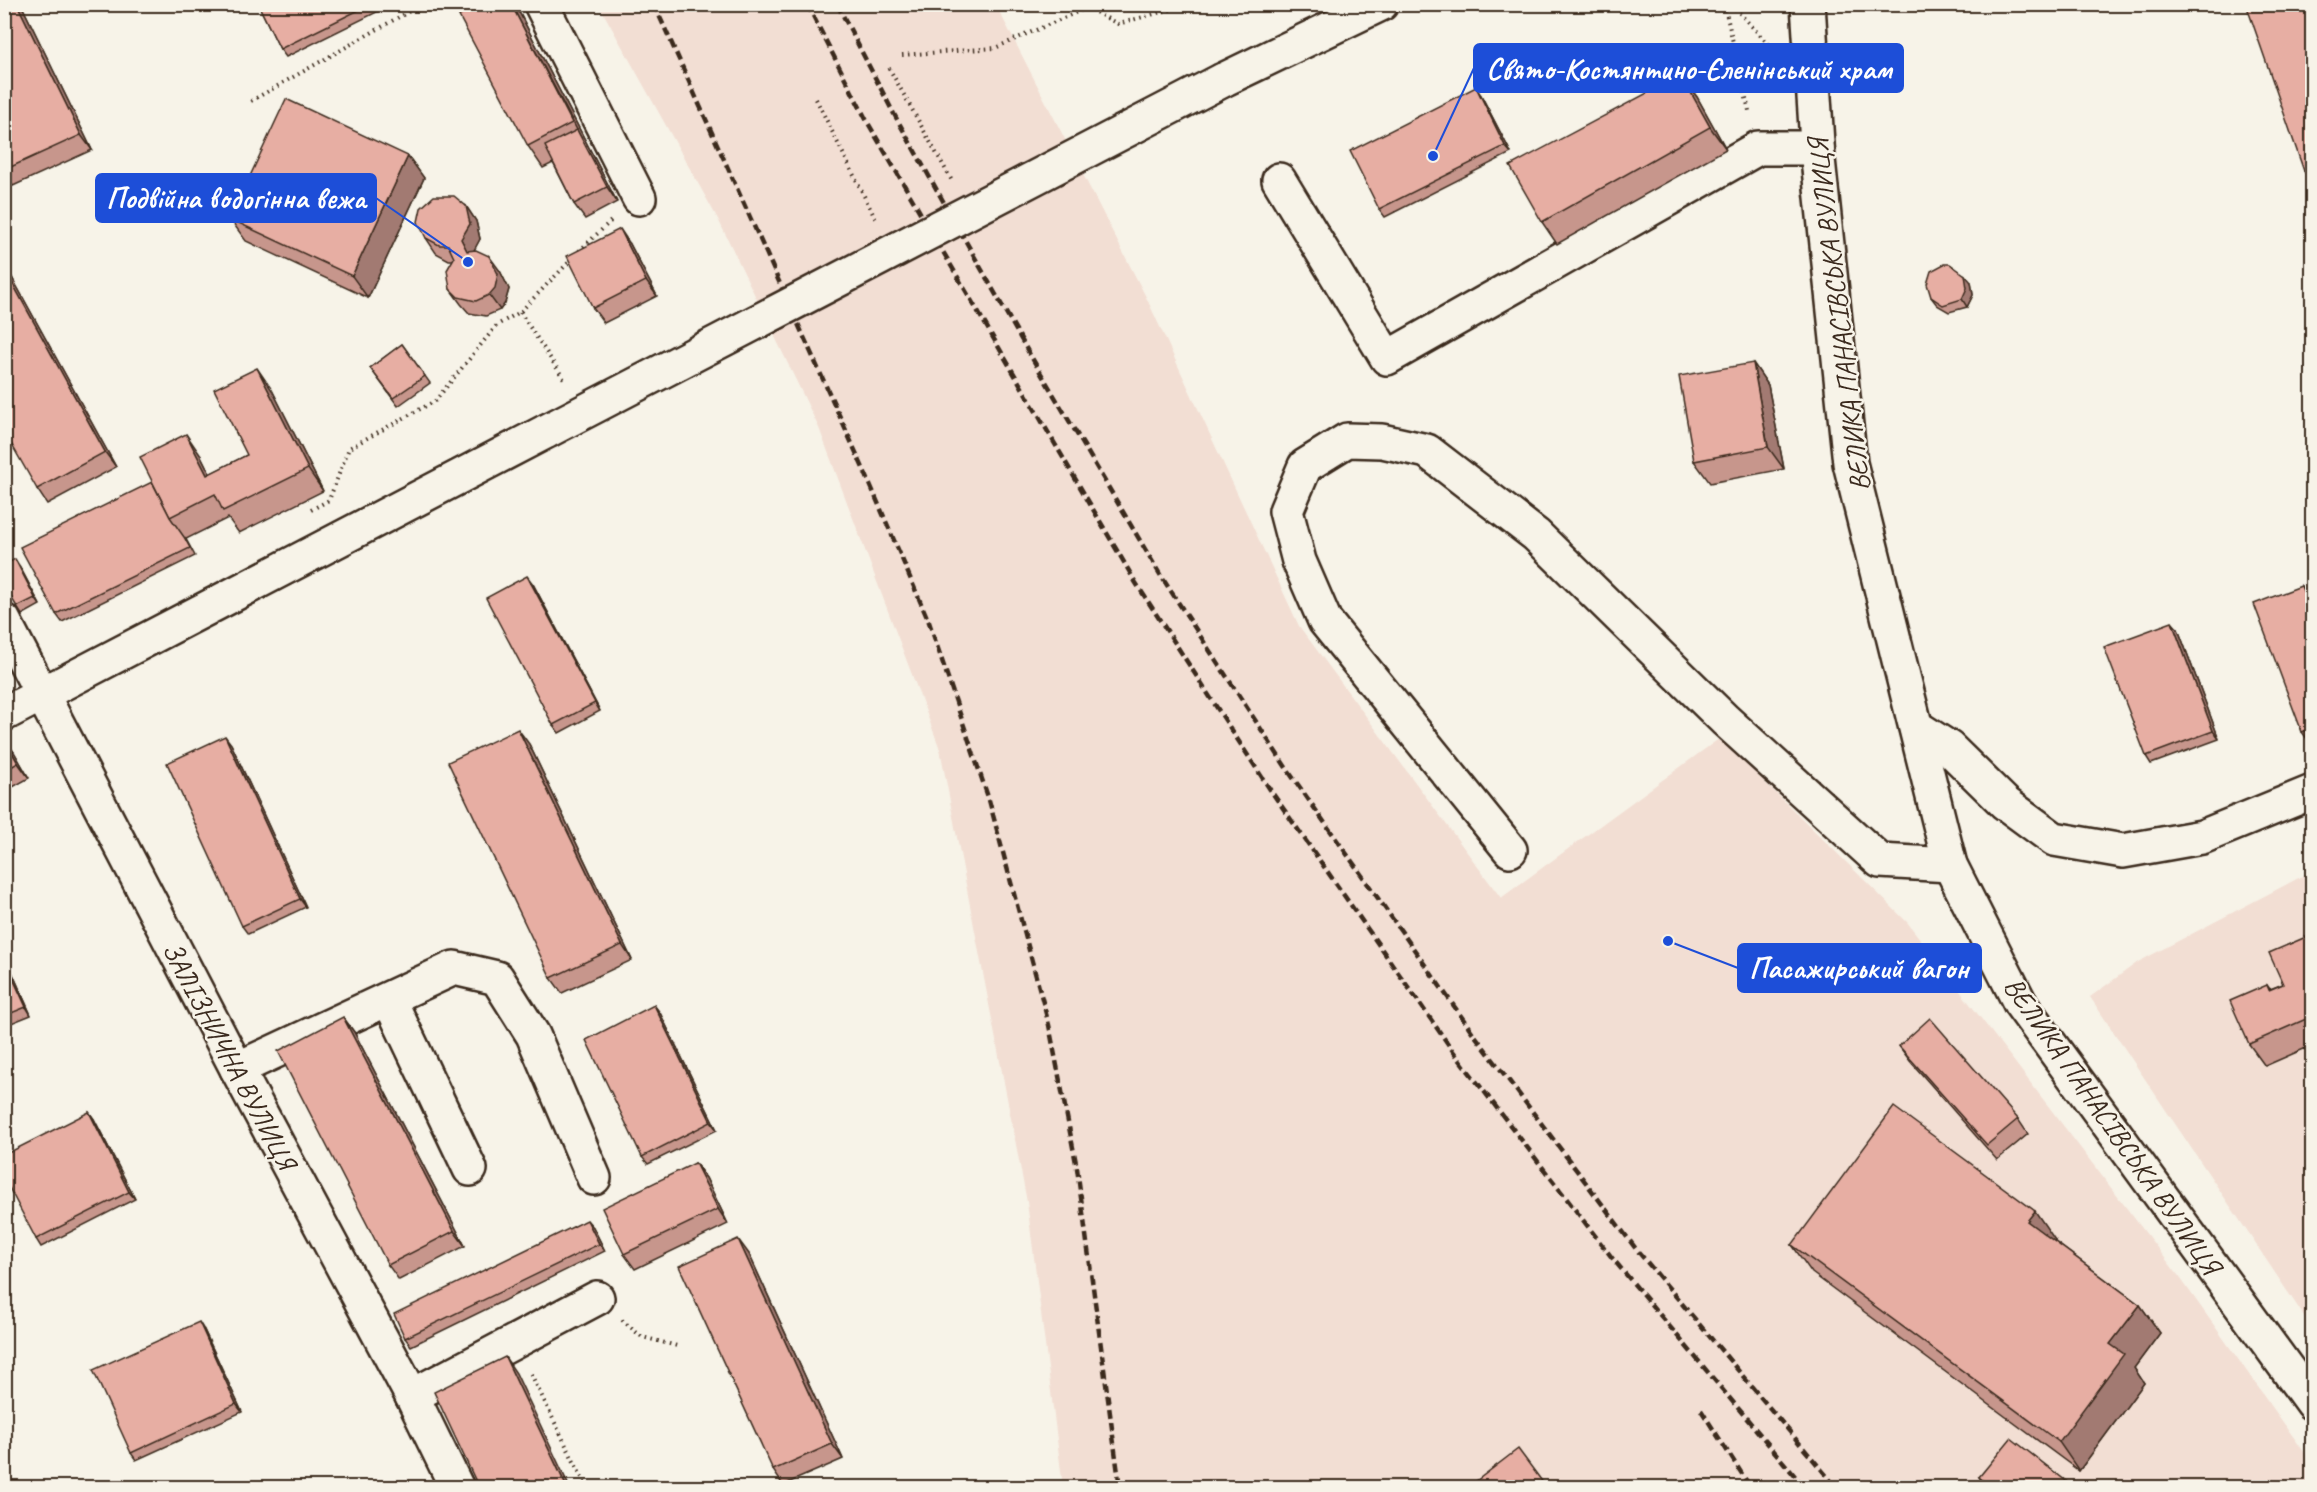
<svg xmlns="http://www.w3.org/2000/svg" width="2317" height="1492" viewBox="0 0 2317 1492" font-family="Caveat,sans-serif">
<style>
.built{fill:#f2ded3}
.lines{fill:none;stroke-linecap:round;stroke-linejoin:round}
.minor-casing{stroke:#3b2a1e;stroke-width:38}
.path{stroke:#3b2a1e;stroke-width:4;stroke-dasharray:1.5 4.5;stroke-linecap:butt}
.minor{stroke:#f7f3e8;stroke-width:33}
.rail{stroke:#3b2a1e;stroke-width:4.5;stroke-dasharray:9 4.5;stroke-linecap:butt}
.minor-bridge-casing{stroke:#3b2a1e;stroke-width:38;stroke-linecap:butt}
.minor-bridge{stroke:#f7f3e8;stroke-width:33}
.wall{fill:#c7968c;stroke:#3b2a1e;stroke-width:1.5}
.shaded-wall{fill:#a27a72;stroke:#3b2a1e;stroke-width:1.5}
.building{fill:#e7aea3;stroke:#3b2a1e;stroke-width:1.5}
.labels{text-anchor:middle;stroke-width:5;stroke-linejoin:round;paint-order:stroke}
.street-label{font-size:28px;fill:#3b2a1e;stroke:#f7f3e8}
.leader{fill:none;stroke:#1d4ed8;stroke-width:2}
.callout-dot{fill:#1d4ed8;stroke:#f7f3e8;stroke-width:2}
.callout{fill:#1d4ed8;stroke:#1d4ed8;stroke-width:2}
.callout-label{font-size:30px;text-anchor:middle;font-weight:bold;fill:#fff}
</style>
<rect width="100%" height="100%" fill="#f7f3e8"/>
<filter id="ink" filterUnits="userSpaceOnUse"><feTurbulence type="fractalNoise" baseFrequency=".0167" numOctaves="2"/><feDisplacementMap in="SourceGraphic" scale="12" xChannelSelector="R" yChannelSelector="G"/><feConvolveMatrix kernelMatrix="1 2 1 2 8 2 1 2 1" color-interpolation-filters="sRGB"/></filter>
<g filter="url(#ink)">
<g class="built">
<path d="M599,5H996L1146,297L1299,626L1501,898L1720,738L1907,922L2181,1279L2312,1463V1487H1063L1027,1202L940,749L819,428L719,221Z"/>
<path d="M2312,871V1328L2090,997L2138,962Z"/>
</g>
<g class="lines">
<defs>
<g id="minor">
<path d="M541,4L639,198"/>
<path d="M1808,4L1818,159L1850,463L1950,865L2020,1003L2312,1403"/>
<path d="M1223,80L1381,4"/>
<path d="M1279,180L1387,358L1758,148H1817"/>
<path d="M4,621L237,1069L412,1396L457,1488"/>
<path d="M4,714L547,431"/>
<path d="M1916,727L1949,748L2005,803L2054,839L2123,851L2202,837L2312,792"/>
<path d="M1510,850L1325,621L1299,561L1286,511L1305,466L1347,440L1382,441L1427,451L1536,535L1725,720L1880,861L1950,865"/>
<path d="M389,999L470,1169"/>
<path d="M237,1069L454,968L497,978L533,1035L594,1178"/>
<path d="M412,1396L597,1298"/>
</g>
</defs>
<use href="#minor" class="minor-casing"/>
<g class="path">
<path d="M1080,4L1118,24L1190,4"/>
<path d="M1724,4L1750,115"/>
<path d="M1731,4L1774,50"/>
<path d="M902,55L995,48L1084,9"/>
<path d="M889,68L952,181"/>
<path d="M816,99L876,220"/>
<path d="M251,101L422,4"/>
<path d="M579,251L613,219"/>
<path d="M520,312L566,382"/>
<path d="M311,510L329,500L349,448L435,401L497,325L520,312L572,259"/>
<path d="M622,1320L642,1337L677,1346"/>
<path d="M531,1374L587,1488"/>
</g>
<use href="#minor" class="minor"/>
<g class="rail">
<path d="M654,4L867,477L929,622L989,800L1049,1025L1077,1168L1120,1488"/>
<path d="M807,4L868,123L1136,583L1271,791L1453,1051L1613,1259L1805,1488"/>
<path d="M837,4L894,114L1026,348L1161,576L1289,772L1473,1033L1636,1249L1837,1488"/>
<path d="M1701,1410L1751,1488"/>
</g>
<defs>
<path id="minor-bridge" d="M547,431L1223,80"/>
</defs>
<use href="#minor-bridge" class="minor-bridge-casing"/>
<use href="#minor-bridge" class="minor-bridge"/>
</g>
<g class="wall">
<path d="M4,4H21L92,150L13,186L4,175Z"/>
<path d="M258,4H378L381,10L286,57L280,49Z"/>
<path d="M480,4H513L520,14L617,202L585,219L574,204L553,163L543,168L528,146Z"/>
<path d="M2313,4V178L2309,179L2304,171Z"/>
<path d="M1681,75L1697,97L1726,149L1557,244L1542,222Z"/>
<path d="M1481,95L1511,153L1385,217L1379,209Z"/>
<path d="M408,156L424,178L368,298L246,241L230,219Z"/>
<path d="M466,206L476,221L480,239L474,250L500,271L509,289L505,303L500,310L486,316L469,313L461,304L450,289L453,260H449L436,253L426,238Z"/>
<path d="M630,244L657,296L604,323L593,308Z"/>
<path d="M4,263L116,467L47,504L37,489Z"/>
<path d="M1971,282L1973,295L1967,307L1949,312L1937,305L1931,297Z"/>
<path d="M402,344L430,383L398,406L370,368Z"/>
<path d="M1753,363L1768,385L1784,469L1710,483L1694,461Z"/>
<path d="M272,390L323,491L239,533L228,518L186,539L195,556L62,622L56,614L152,482L201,456L210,474L247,455Z"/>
<path d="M20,567L40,605L22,615L17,607Z"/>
<path d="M533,584L600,711L559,733L553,725Z"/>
<path d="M2301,586L2307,594L2313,609V738L2308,740L2302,732Z"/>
<path d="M2178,629L2219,739L2151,764L2146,756Z"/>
<path d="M4,739L14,752L29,778L4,792Z"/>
<path d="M231,744L306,907L248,934L242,926Z"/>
<path d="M529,744L632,960L562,993L551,978Z"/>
<path d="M2313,934V1045L2265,1066L2249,1044L2267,985L2270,989L2283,984Z"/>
<path d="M4,954L31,1015L4,1026Z"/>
<path d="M654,1005L660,1013L717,1130L648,1164L642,1157Z"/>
<path d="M343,1017L354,1032L465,1246L399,1280L388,1265Z"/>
<path d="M1899,1046L2018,1119L2028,1134L1997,1160L1910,1061Z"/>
<path d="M89,1112L94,1119L135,1199L41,1247L36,1239Z"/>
<path d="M695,1163L706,1178L728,1224L635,1269L624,1254Z"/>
<path d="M593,1227L605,1251L411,1346L405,1338Z"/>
<path d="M2055,1240L2054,1241L2140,1305L2160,1333L2134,1368L2144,1383L2079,1471L1812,1273L1792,1245Z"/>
<path d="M749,1254L843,1459L783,1485L773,1470Z"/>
<path d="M204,1330L242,1412L136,1460L131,1453Z"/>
<path d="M1979,1477L2075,1488H1986Z"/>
</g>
<g class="shaded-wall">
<path d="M17,4H21L92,150L81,135Z"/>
<path d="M511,4H513L520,14L617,202L607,187Z"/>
<path d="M1681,75L1697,97L1726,149L1710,127Z"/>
<path d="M1476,87L1481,95L1511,153L1505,146Z"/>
<path d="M408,156L424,178L368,298L352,276Z"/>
<path d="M466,206L476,221L480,239L472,254L467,251L461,239Z"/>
<path d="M620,229L630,244L657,296L646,281Z"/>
<path d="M489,256L500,271L509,289L505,303L500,310L489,295Z"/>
<path d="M4,263L116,467L105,452L4,268Z"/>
<path d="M1965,275L1971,282L1973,295L1967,307L1962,299Z"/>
<path d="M1753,363L1768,385L1784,469L1768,447Z"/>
<path d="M257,368L272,390L323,491L308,469Z"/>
<path d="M186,434L201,456L222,498L207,475Z"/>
<path d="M15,559L20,567L40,605L35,598Z"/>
<path d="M527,576L533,584L600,711L595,703Z"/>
<path d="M2301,586L2307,594L2313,609V615Z"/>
<path d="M2172,622L2178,629L2219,739L2213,731Z"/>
<path d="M518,729L529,744L632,960L622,945Z"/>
<path d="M225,736L231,744L306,907L300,899Z"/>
<path d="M4,739L14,752L29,778L18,763Z"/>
<path d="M4,954L31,1015L26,1007L4,959Z"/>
<path d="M654,1005L660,1013L717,1130L711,1122Z"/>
<path d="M343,1017L354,1032L465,1246L454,1231Z"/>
<path d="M89,1112L94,1119L135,1199L129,1192Z"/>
<path d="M695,1163L706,1178L728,1224L718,1209Z"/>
<path d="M2035,1211L2055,1240L2047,1250L2027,1221Z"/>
<path d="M587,1220L593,1227L605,1251L599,1244Z"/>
<path d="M738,1239L749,1254L843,1459L832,1444Z"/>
<path d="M2140,1305L2160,1333L2134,1368L2144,1383L2079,1471L2059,1442L2110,1344Z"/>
<path d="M199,1322L204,1330L242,1412L236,1404Z"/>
<path d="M505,1357L516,1373L570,1488H567Z"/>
</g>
<g class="building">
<path d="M4,4H17L81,135L4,170Z"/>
<path d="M258,4H371L280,49Z"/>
<path d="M480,4H511L572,123L528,146L459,16Z"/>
<path d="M2246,4H2313V169L2304,171Z"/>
<path d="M1681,75L1710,127L1542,222L1510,166Z"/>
<path d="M1476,87L1505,146L1379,209L1350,151Z"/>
<path d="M286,99L408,156L352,276L230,219Z"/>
<path d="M577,130L607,187L574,204L545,146Z"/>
<path d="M434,196H454L466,206L470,224L461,239L467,251L476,250L489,256L498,274L495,288L489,295L476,301L458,297L450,289L447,270L454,258L448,245H439L426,238L418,222L421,208Z"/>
<path d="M620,229L646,281L593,308L567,256Z"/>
<path d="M1944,264H1950L1965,275L1967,288L1962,299L1943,305L1931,297L1927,284L1931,271Z"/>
<path d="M4,268L105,452L37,489L4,431Z"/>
<path d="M402,344L425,376L393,398L370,368Z"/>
<path d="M1753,363L1768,447L1694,461L1679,376Z"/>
<path d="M257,368L308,469L223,511L215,494L170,517L140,457L186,434L207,475L247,455L214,389Z"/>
<path d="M152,482L170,517L184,537L190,548L56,614L20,547Z"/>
<path d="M15,559L35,598L17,607L4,585V565Z"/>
<path d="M527,576L595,703L553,725L486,598Z"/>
<path d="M2301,586L2313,615V728L2302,732L2254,604Z"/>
<path d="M2172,622L2213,731L2146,756L2104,647Z"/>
<path d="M518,729L622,945L551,978L448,762Z"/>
<path d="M225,736L300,899L242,926L167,763Z"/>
<path d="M4,739L18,763L4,771Z"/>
<path d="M2313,934V1016L2249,1044L2230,1001L2267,985L2269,990L2283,984L2269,953Z"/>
<path d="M4,959L26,1007L4,1016Z"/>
<path d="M654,1005L711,1122L642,1157L586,1040Z"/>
<path d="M343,1017L454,1231L388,1265L278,1051Z"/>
<path d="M1930,1018L2018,1119L1987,1145L1899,1046Z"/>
<path d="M1894,1107L2035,1211L2027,1221L2140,1305L2110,1344L2124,1354L2059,1442L1792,1245Z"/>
<path d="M89,1112L129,1192L36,1239L4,1178V1155Z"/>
<path d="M695,1163L718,1209L624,1254L602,1208Z"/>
<path d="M587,1220L599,1244L405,1338L394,1314Z"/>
<path d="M738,1239L832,1444L773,1470L679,1266Z"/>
<path d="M199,1322L236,1404L131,1453L93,1370Z"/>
<path d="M505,1357L567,1488H479L434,1392Z"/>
<path d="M2011,1438L2075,1488H1992L1979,1477Z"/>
<path d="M1518,1449L1547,1488H1467Z"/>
</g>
</g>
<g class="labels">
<g class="street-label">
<text transform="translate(1838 315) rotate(-97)" y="10">ВЕЛИКА ПАНАСІВСЬКА ВУЛИЦЯ</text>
<text transform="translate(230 1055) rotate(62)" y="10">ЗАЛІЗНИЧНА ВУЛИЦЯ</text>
<text transform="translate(2113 1125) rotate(55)" y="10">ВЕЛИКА ПАНАСІВСЬКА ВУЛИЦЯ</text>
</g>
</g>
<path class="leader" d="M1433 156L1474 68M468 262L376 198M1668 941L1738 968"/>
<g class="callout-dot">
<circle cx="1433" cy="156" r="6"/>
<circle cx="468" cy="262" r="6"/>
<circle cx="1668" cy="941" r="6"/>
</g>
<g class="callout">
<rect x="1474" y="44" width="429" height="48" rx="6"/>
<rect x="96" y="174" width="280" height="48" rx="6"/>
<rect x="1738" y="944" width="243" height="48" rx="6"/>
</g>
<g class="callout-label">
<text x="1689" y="79">Свято-Костянтино-Єленінський храм</text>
<text x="236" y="208">Подвійна водогінна вежа</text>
<text x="1859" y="978">Пасажирський вагон</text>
</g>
<rect width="2317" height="1492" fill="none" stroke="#f7f3e8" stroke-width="24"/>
<rect x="12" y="12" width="2293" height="1468" fill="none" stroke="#3b2a1e" stroke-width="2" filter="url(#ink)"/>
</svg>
